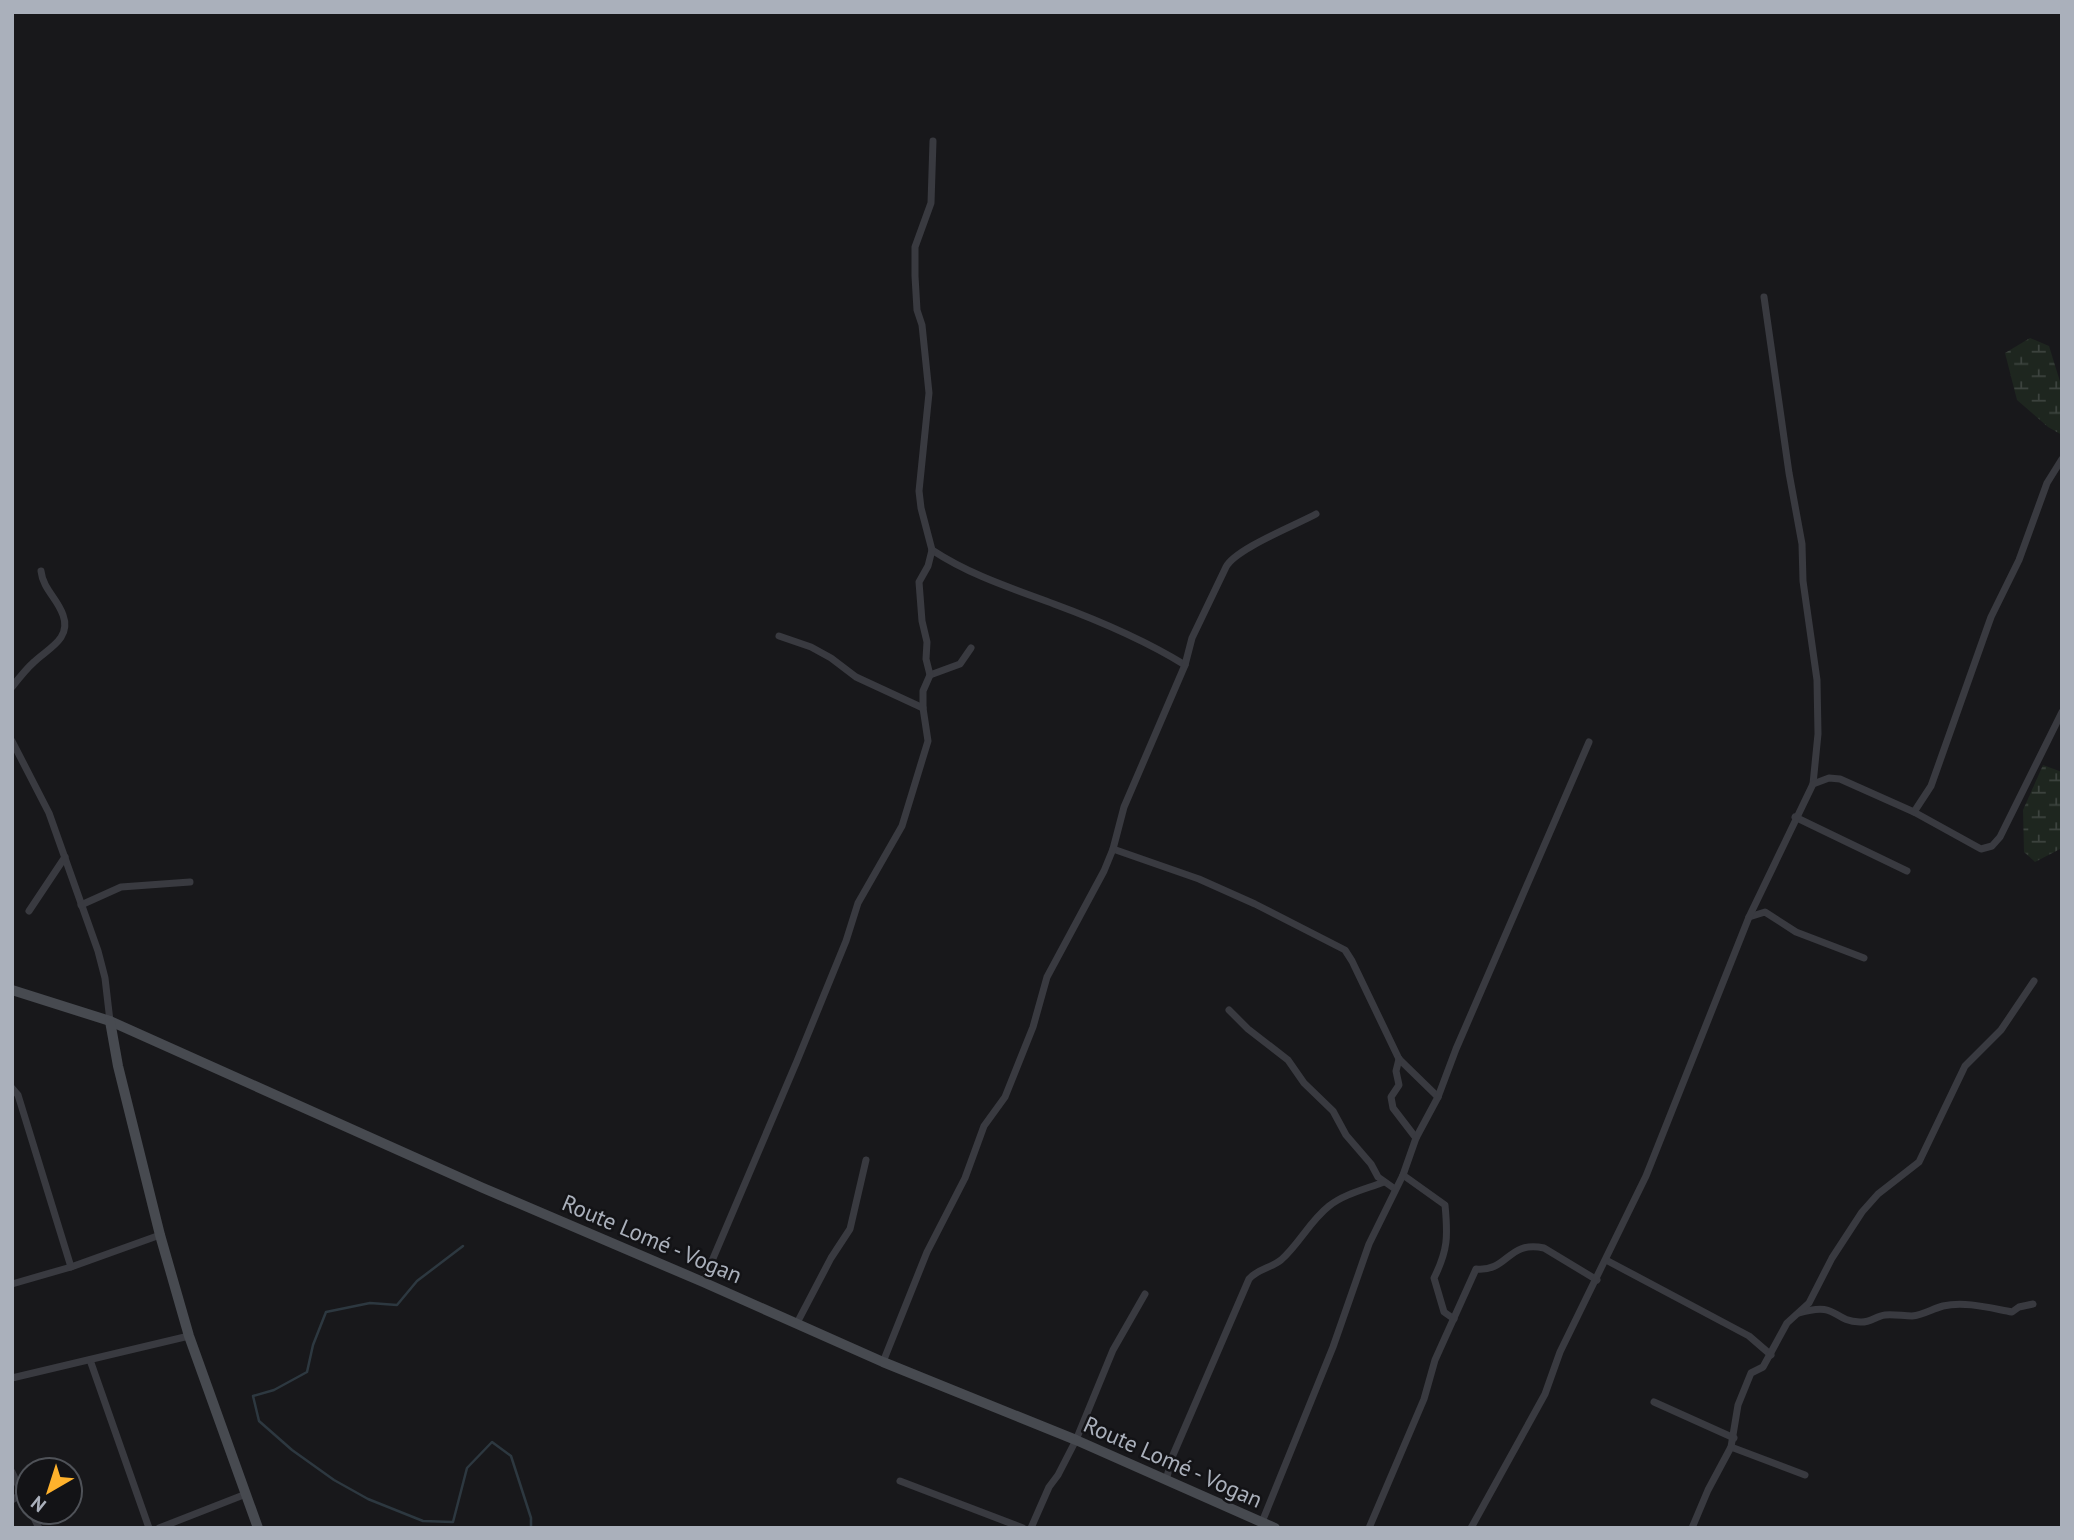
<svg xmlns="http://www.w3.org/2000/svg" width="2074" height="1540" viewBox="0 0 2074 1540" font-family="'PT Sans',sans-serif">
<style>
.wetland{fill:url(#wetland-marsh)}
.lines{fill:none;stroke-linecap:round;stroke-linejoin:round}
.stream{stroke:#2d3840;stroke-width:2.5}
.street{stroke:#393a40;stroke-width:7}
.secondary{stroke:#474a50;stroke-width:10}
.labels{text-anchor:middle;stroke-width:5;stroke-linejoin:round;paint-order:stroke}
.street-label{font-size:23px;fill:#aab0bb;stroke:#131316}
</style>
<defs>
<pattern id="wetland-marsh" width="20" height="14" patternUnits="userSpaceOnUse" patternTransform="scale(1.75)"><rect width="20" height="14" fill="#1e261f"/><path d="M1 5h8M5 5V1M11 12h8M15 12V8" fill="none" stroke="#3c433e"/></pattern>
</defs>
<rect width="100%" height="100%" fill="#18181b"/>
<g class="wetland">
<path d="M2030,338L2049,346L2062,388V435L2048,427L2017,400L2005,353Z"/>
<path d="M2043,765L2062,772V848L2035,862L2024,852L2023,810Z"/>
</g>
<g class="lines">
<path class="stream" d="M463,1246L417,1281L397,1305L370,1303L326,1312L313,1345L307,1372L274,1390L253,1396L259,1421L292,1450L334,1480L368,1499L423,1521L453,1522L467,1468L492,1442L511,1456L531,1518V1528"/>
<g class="street">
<path d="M1764,297L1789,473L1802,544L1803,581L1817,680L1818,734L1813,784"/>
<path d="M932,550C970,575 1011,588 1054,604C1100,621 1143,639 1185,665"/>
<path d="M779,636L811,647L831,658L856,677L923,708"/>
<path d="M930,675L960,664L971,648"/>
<path d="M12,687C19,678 26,669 34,662C47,649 72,639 63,615C57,598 43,589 41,571"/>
<path d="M12,741L49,813L98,951L105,978L110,1021"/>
<path d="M1914,812L1931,786L1991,617L2019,560L2047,483L2062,459"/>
<path d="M1795,817L1907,871"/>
<path d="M1113,849L1199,879L1255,904L1345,950L1352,961L1399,1059L1438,1097"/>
<path d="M81,905L121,887L190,882"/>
<path d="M29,911L65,857"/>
<path d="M1749,917L1765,912L1796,932L1864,958"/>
<path d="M1229,1010L1248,1029L1288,1060L1304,1083L1333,1111L1346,1135L1371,1164L1378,1177L1395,1189"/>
<path d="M1399,1059L1396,1071L1399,1085L1391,1097L1393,1108L1416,1138"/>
<path d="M12,1088L18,1095L71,1267L12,1284"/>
<path d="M1403,1175L1445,1205C1448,1236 1448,1250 1434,1278L1444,1312L1454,1319"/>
<path d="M1606,1260L1749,1336L1771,1355"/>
<path d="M71,1267L160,1235"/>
<path d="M703,1282L797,1061L846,941L858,903L902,826L928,741L923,708V691L930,675L926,659L927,642L922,621L919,582L928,566L932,550L921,508L919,491L929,393L922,325L917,310L915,276V247L931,203L933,141"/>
<path d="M1799,1313C1839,1301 1831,1321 1860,1322C1870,1323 1876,1316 1885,1315C1894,1314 1903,1316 1912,1316C1923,1315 1932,1309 1943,1306C1965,1301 1990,1308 2012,1312L2019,1307L2033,1304"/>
<path d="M797,1323L831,1258L850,1229L866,1160"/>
<path d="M90,1360L149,1528"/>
<path d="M883,1362L927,1252L965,1178L984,1126L1005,1097L1033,1027L1047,977L1104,871L1113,849L1124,807L1185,665L1192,638L1226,567C1235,549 1296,525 1316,514"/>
<path d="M12,1378L189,1336"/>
<path d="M1654,1402L1734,1438"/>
<path d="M1731,1447L1805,1475"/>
<path d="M12,1472L28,1506"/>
<path d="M1166,1480L1173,1455L1249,1279C1257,1269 1271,1268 1281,1260C1299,1244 1310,1221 1329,1206C1344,1194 1366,1189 1384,1182"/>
<path d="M900,1481L1023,1528"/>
<path d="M12,1500L22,1494"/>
<path d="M31,1512L39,1528"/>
<path d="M1262,1522L1333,1347L1369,1244L1403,1175L1416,1138L1438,1097L1456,1049L1589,742"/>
<path d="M159,1528L246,1494"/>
<path d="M1031,1528L1049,1487L1058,1475L1076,1440L1113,1350L1145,1294"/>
<path d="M1369,1528L1424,1399L1435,1360L1476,1269C1509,1272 1507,1240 1544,1248L1597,1280"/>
<path d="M1471,1528L1545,1394L1560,1352L1646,1176L1749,917L1813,784L1829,778L1840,779L1914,812L1981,849L1992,846L2000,837L2062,712"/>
<path d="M1692,1528L1708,1490L1731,1447L1738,1405L1751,1373L1763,1367L1787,1323L1809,1303L1832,1258L1862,1212L1878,1194L1919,1162L1965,1066L2001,1030L2034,981"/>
</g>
<g class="secondary">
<path d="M12,990L110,1021L483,1188L703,1282L883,1362L1076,1440L1275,1528"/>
<path d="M110,1021L118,1066L160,1235L189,1336L258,1528"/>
</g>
</g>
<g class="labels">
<g class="street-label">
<text transform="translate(652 1239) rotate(23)" y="8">Route Lomé - Vogan</text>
<text transform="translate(1173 1462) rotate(24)" y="8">Route Lomé - Vogan</text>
</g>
</g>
<rect width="2074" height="1540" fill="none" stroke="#aab0bb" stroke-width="28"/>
<g transform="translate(49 1491) rotate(219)"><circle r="33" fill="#131316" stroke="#4f5258" stroke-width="2"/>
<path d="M0-5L12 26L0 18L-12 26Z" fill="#ffb22c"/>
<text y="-10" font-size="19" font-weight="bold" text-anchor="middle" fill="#aab0bb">N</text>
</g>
</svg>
